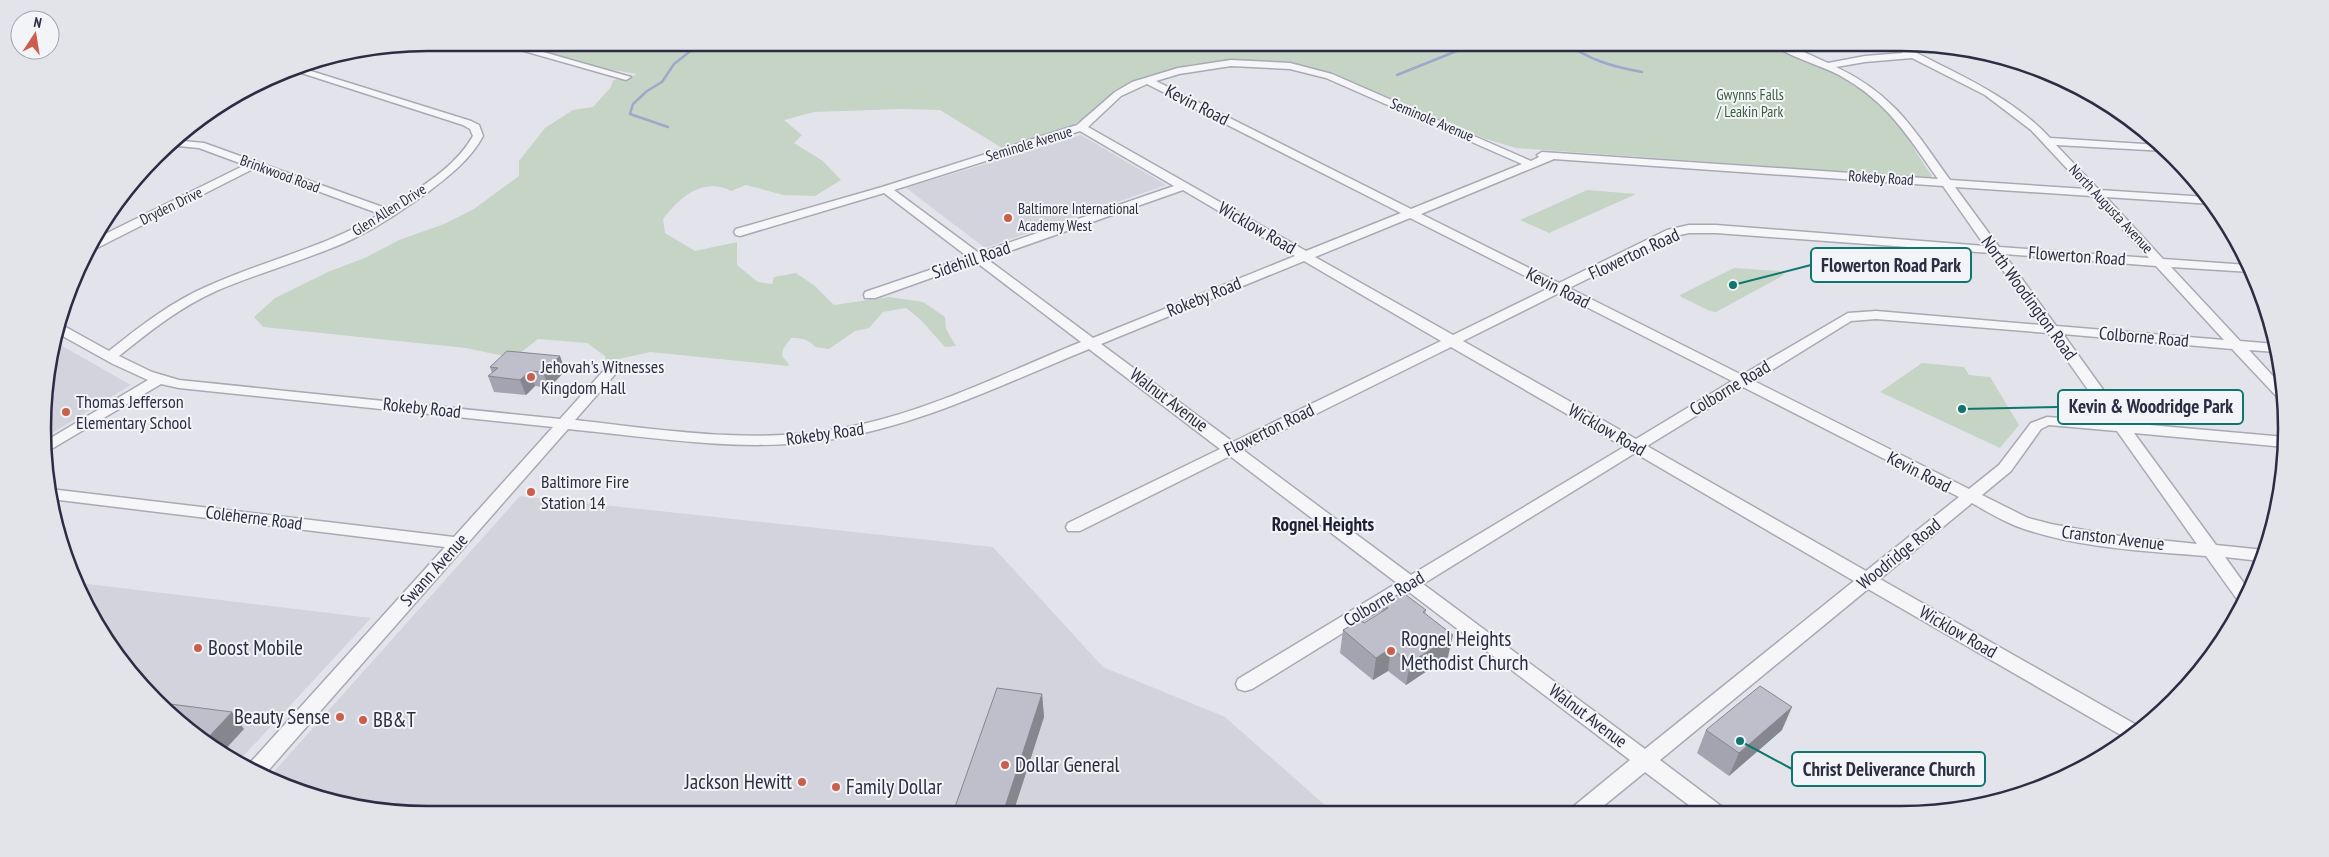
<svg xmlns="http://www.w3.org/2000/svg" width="2329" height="857" viewBox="0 0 2329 857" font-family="'PT Sans Narrow',sans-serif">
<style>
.built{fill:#d2d3dd}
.green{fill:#c5d4c5}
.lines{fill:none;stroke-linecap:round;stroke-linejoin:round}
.stream{stroke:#a0a8c9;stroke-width:2.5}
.minor-casing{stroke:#a8a9b5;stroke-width:3}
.minor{fill:#f6f6f9;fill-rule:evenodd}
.wall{fill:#a3a4af}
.shaded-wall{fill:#85868e}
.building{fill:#bebfcb;stroke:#85868e}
.poi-dot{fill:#ca5f4e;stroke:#f3f4f8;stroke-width:2}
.labels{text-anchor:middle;stroke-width:4;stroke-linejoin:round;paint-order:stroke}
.far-park-label{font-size:15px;fill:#395e3d;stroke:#f3f4f8}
.far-street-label{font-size:15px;fill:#2c2d43;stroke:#f3f4f8}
.far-poi-label{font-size:15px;fill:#2c2d43;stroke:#f3f4f8;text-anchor:start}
.street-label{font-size:18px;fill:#2c2d43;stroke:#f3f4f8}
.poi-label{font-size:18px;fill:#2c2d43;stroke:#f3f4f8;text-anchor:start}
.neighbourhood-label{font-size:19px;font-weight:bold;fill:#1e1f34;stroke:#f3f4f8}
.near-poi-label{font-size:21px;fill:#2c2d43;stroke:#f3f4f8;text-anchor:start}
.rim{fill:none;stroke:#2c2d43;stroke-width:2.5}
.leader{fill:none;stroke:#0f766e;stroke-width:2}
.callout-dot{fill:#0f766e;stroke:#f3f4f8;stroke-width:2}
.callout{fill:#f3f4f8;stroke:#0f766e;stroke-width:2}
.callout-label{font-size:19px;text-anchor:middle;font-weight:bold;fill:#2c2d43}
</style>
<rect width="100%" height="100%" fill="#e3e4eb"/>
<g class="built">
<path d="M1081,135L1166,185L985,248L906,188Z"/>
<path d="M57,343L131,385L44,438L46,378Z"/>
<path d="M520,496L993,547L1103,667L1225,717L1334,813L429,814L329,801L271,775Z"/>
<path d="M80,583L371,618L239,761L214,749L156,702L108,643Z"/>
</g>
<g class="green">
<path d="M508,43H1767C1804,60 1847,74 1878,102C1899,121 1916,153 1932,176L1931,178L1516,148L1486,139L1325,71L1292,63L1244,60L1193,64L1138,79L1115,90L1087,116L1073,125L1002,148L940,110L901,109L814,112L784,120L802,135L794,143L823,161L841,180L815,196L783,195L746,185L731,191C703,177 680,197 663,219L665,233L695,251L737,242V265L758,282L772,284L774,277L796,273L815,286L834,305L889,297L923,302L945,317L946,329L956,346L945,347L920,319L906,308L883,312L869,328L855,331L829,349L815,347C809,339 800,338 791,338L783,349L782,356L789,364L788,366L650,352L606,362L605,356L587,343L538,339L514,358L466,348L263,327L254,317L275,298L328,272L367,257L399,240L444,224L474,209L519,176V161L545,128L573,110L593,107L611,87L613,80L629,78L637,74L607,69Z"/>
<path d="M1587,190L1636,194L1549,233L1520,220Z"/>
<path d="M1734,268L1779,271L1784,275L1716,312L1710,311L1681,297L1680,295Z"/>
<path d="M1922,363L1964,367L1969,375L1990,377L2019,425L2000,448L1880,392Z"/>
</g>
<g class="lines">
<g class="stream">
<path d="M1563,42C1591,60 1609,66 1642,72"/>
<path d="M570,51L609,42"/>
<path d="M1397,75L1479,42"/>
<path d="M668,127L630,114L633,104L647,91L662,82L674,64L702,42"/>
</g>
<defs>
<g id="minor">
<path d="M492,42H508L631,77L626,80Z"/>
<path d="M1770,42H1782L1828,63L1865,56L1903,53L1894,42L1903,43L1907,48C1957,74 2011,96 2050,138L2159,145L2166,151L2056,145L2099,190L2207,197L2212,204L2106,197L2163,259L2248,265L2251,272L2171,267L2240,341L2275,344L2276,352L2249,350L2283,387L2284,400L2279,399L2232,349L2063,334L2127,423L2285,437V447L2134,433L2216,545L2264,550L2260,561L2225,557L2248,589L2242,603L2239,602L2206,556C2145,551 2074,548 2016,526C2001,520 1986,511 1972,503L1880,579L2140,727L2126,738L1868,589L1660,760L1721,806L1724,812H1698L1645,772L1596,812H1571L1574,806L1630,760L1409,592L1252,689L1245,691L1238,689L1236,684L1238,679L1397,583L1230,456L1080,531H1068L1066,527L1068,523L1220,449L1089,349C1000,385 910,431 813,442C732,451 649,437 568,429L266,773L249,765L250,763L445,547L51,499L50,489L454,537L553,427L179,388L161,384L43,454L44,442L148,380L113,364L59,334L62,325L109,351C140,326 171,302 208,286C265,260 327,247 380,214L255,168L93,250H87L93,240L245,165L199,148L167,145L172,140L204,143L388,209C418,189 455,168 473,136L470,129L463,125L289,69L298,67L471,121L479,125L483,136C470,160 449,176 428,192C401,211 374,230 344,243C302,261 258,273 216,291C180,307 149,332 119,356L152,372L179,380L560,419L606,368L611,367L618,371L575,420C664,430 754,445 843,428C924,414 1004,373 1081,342L976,262L875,298H865L864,295L865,292L968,257L884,193L740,236L736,235L734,232L736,229L882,187L1077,125L1115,92L1132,82L1178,68L1231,60L1290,63L1332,74L1531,161L1539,157L1537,155L1542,152L1938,179C1907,135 1888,102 1839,75C1818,64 1788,57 1770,42ZM1912,58L1985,95L2031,130L2086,189L1950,180C1914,130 1895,95 1836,67L1865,62ZM1231,66L1290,69L1326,78L1522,164L1411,209L1156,81L1179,74ZM1147,84L1401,213L1306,251L1088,127L1121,96ZM1080,131L1174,186L979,253L894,190ZM1554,159L1943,186L1985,246L1716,225H1689L1667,230L1559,283L1421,214ZM1955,187L2092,196L2149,258L1999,247ZM1183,190L1295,256L1093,338L987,259ZM1410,218L1549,288L1453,335L1315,257ZM1689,233H1716L1991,253L2041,325L1876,311L1848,313L1742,375L1569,288L1675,236ZM2004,254L2156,266L2224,340L2056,326ZM1304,261L1441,341L1233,442L1101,344ZM1559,293L1732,381L1636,439L1463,341ZM1876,319L2048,333L2110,421L2047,417L2031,423L1999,465L1969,489L1754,381L1851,321ZM1451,347L1624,447L1411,575L1243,450ZM1743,387L1959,497L1866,571L1647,446ZM2049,425L2117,431L2197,544L2111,535L2051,524L2028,518L1982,495L2011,471L2041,429ZM1635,453L1854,581L1645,749L1423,584Z"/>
</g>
</defs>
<use href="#minor" class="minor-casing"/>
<use href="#minor" class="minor"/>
</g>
<g class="wall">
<path d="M560,356L565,371L549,388L535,386L526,395L494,392L488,376L492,373L490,367Z"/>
<path d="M1382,604L1426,610L1425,614L1448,657L1406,685L1388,671L1373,680L1340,653L1343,630L1364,623L1381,613Z"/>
<path d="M1042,694L1044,717L1013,813H956L955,807Z"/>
<path d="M1706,730H1782L1729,776L1697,753Z"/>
</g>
<g class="shaded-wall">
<path d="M560,356L565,371L549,388L543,372Z"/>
<path d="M530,371L535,386L526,395L520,380Z"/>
<path d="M1453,635L1448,657L1406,685L1410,663Z"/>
<path d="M1391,648L1388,671L1373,680L1376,658Z"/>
<path d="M1042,694L1044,717L1013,813H1003Z"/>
<path d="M1792,707L1782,730L1729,776L1739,753Z"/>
<path d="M232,712L244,729L222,753L214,749L204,742Z"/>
</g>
<g class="building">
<path d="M507,351L560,356L543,372L530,371L520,380L488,376L498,368L490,367Z"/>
<path d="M1402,592L1426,610L1423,612L1453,635L1410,663L1391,648L1376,658L1343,630L1360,620L1364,623L1388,608L1382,604Z"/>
<path d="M1760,686L1792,707L1739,753L1706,730Z"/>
<path d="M997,688L1042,694L1003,813L955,807Z"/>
<path d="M170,704L232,712L204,742L165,709Z"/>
</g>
<g class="poi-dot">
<circle cx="1008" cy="218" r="5"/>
<circle cx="531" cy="377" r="5"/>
<circle cx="66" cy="412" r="5"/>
<circle cx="531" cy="492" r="5"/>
<circle cx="198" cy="648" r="5"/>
<circle cx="1391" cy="651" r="5"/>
<circle cx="340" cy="717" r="5"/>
<circle cx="363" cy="720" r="5"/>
<circle cx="1005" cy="765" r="5"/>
<circle cx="802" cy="782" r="5"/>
<circle cx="836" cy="787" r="5"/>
</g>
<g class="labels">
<g class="far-park-label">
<text x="1750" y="100">Gwynns Falls<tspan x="1750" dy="17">/ Leakin Park</tspan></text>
</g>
<g class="far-street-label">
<text transform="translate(1432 120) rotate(23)" y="5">Seminole Avenue</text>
<text transform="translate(1029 144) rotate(-17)" y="5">Seminole Avenue</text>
<text transform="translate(280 174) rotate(20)" y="5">Brinkwood Road</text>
<text transform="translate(1881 178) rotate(4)" y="5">Rokeby Road</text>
<text transform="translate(171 206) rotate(-26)" y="5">Dryden Drive</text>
<text transform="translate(2111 209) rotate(47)" y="5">North Augusta Avenue</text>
<text transform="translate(389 210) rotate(-32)" y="5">Glen Allen Drive</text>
</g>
<g class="far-poi-label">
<text x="1018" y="214">Baltimore International<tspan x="1018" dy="17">Academy West</tspan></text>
</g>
<g class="street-label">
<text transform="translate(1197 105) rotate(27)" y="6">Kevin Road</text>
<text transform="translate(1257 228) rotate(30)" y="6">Wicklow Road</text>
<text transform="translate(1634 254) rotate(-25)" y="6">Flowerton Road</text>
<text transform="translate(2077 256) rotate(4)" y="6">Flowerton Road</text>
<text transform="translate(971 260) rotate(-19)" y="6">Sidehill Road</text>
<text transform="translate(1558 288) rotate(27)" y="6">Kevin Road</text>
<text transform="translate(1204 297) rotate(-22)" y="6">Rokeby Road</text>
<text transform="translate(2029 298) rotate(54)" y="6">North Woodington Road</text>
<text transform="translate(2144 337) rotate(5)" y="6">Colborne Road</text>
<text transform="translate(1730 388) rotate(-31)" y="6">Colborne Road</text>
<text transform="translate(1169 400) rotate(37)" y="6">Walnut Avenue</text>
<text transform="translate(422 408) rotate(6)" y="6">Rokeby Road</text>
<text transform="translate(1269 430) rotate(-26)" y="6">Flowerton Road</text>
<text transform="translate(1607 430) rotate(30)" y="6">Wicklow Road</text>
<text transform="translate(825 434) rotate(-8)" y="6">Rokeby Road</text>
<text transform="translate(1919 472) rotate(27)" y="6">Kevin Road</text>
<text transform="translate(254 518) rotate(7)" y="6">Coleherne Road</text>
<text transform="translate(2113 538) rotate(7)" y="6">Cranston Avenue</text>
<text transform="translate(1899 554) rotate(-39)" y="6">Woodridge Road</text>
<text transform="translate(434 570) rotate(-48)" y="6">Swann Avenue</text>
<text transform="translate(1384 599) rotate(-31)" y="6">Colborne Road</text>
<text transform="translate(1958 632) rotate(30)" y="6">Wicklow Road</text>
<text transform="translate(1588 716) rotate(37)" y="6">Walnut Avenue</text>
</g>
<g class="poi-label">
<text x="541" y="373">Jehovah's Witnesses<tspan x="541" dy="21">Kingdom Hall</tspan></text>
<text x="76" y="408">Thomas Jefferson<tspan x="76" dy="21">Elementary School</tspan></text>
<text x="541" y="488">Baltimore Fire<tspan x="541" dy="21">Station 14</tspan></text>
</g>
<g class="neighbourhood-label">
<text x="1323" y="531">Rognel Heights</text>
</g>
<g class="near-poi-label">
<text x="1401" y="646">Rognel Heights<tspan x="1401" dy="24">Methodist Church</tspan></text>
<text x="208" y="655">Boost Mobile</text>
<text x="330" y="724" text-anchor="end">Beauty Sense</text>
<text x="373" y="727">BB&amp;T</text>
<text x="1015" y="772">Dollar General</text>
<text x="792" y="789" text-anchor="end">Jackson Hewitt</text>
<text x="846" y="794">Family Dollar</text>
</g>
</g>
<path d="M0 0H2329V857H0ZM428 51H1901A377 377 0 0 1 2278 428V429A377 377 0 0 1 1901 806H428A377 377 0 0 1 51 429V428A377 377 0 0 1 428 51Z" fill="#e3e4ea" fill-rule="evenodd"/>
<path class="rim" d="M428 51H1901A377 377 0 0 1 2278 428V429A377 377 0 0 1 1901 806H428A377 377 0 0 1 51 429V428A377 377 0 0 1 428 51Z"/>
<path class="leader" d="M1733 285L1811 265M1962 409L2058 407M1740 741L1792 769"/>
<g class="callout-dot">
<circle cx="1733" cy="285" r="5"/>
<circle cx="1962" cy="409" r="5"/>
<circle cx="1740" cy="741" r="5"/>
</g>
<g class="callout">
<rect x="1811" y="248" width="160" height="34" rx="5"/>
<rect x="2058" y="390" width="185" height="34" rx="5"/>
<rect x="1792" y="752" width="193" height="34" rx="5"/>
</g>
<g class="callout-label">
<text x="1891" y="272">Flowerton Road Park</text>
<text x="2151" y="413">Kevin &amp; Woodridge Park</text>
<text x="1889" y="776">Christ Deliverance Church</text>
</g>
<g transform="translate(35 35) rotate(12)"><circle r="24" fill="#f3f4f8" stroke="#a3a4b0"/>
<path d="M0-4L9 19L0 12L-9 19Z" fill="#ca5f4e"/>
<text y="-8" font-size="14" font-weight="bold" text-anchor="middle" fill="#2c2d43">N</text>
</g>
</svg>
